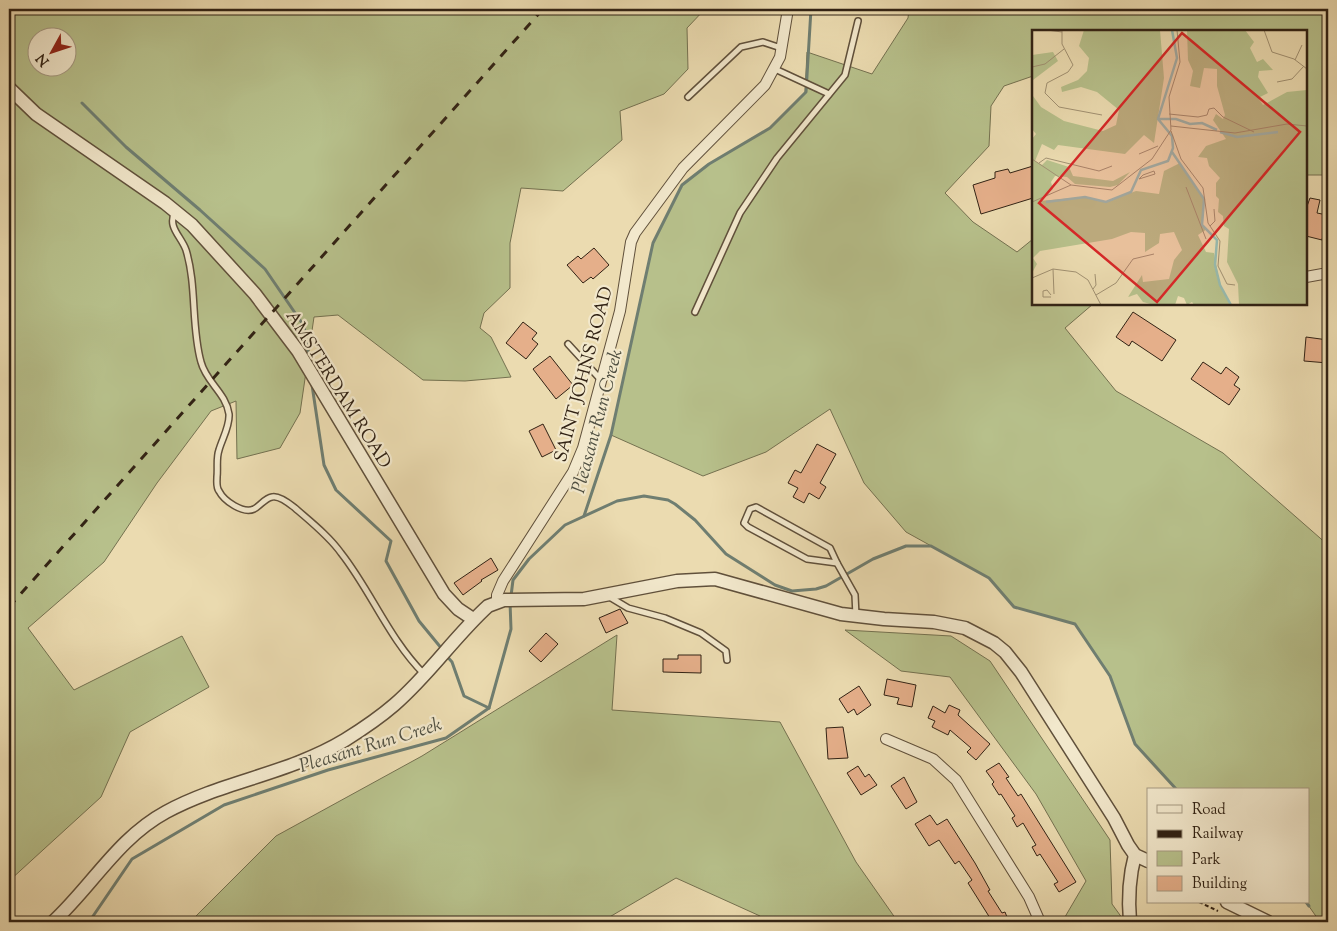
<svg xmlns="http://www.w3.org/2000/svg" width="1337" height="931" viewBox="0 0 1337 931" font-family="'Sorts Mill Goudy',serif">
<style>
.green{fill:#b7c08b;stroke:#747150;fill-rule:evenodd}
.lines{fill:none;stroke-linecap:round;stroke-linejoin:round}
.stream{stroke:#6f7e71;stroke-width:3}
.building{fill:#e5af8a;stroke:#312214}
.service-casing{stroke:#60503b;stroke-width:8}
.minor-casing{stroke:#60503b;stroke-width:12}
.tertiary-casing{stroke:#60503b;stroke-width:15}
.path{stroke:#312214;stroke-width:2;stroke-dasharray:4 2.5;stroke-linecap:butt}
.service{stroke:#f2e8cc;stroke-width:5}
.minor{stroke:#f2e8cc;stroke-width:10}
.tertiary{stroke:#f2e8cc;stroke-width:12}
.rail{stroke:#312214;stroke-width:3;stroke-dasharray:9 9;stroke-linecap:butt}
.labels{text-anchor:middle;stroke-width:4.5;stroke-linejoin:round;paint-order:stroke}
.street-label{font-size:18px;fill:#312214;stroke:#f2e8cc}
.water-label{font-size:19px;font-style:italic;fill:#505042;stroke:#f2e8cc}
.inset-river{fill:none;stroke:#98bbaf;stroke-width:2.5}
.inset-road{fill:none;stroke:#a19172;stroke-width:1}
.view{fill:#d62828;fill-opacity:0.15;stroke:#d62828;stroke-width:2.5}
.inset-edge{fill:none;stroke:#312214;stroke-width:2.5}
</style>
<rect width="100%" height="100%" fill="#ebdbb0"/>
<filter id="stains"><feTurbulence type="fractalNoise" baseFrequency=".004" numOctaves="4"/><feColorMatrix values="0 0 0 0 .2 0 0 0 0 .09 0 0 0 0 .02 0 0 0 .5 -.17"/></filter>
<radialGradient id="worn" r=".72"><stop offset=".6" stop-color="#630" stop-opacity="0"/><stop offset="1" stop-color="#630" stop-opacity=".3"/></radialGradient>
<g class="green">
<path d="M9,9H705L687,28L688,69L664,94L620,111L622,140L563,191L521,188L510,243V288L484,313L480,328L491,337L511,377L465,381L423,380L338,315L314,317L300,413L280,448L237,459L236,401L211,411L157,483L104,562L28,628L74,690L182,636L209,687L130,732L101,797L9,881V307L14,275L9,273ZM38,38H68V68H38Z"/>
<path d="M909,9H1328V175H1306V31H1033V76L1004,86L991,106L989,146L945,193L973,222L1017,252L1033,239V304H1093L1065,328L1116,391L1223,453L1328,545V922H1320L1306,902H1308V790H1177L1135,744L1110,676L1075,624L1014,607L989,578L906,532L864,483L830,409L766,452L703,476L611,435L653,243L682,185L709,164L770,128L805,92L807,52L872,74L908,18Z"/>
<path d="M845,630L951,636L990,661L1110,840L1112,904L1125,922H1062L1086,881L1036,794L950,677L901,671Z"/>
<path d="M617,635L612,710L780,722L856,862L898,922H762L760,916L676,878L601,922H190L276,836L422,756Z"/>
</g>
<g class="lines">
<g class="stream">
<path d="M82,103L126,147L200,210L265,269L304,326L309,359"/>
<path d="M312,385L324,465L336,490L391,541L386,561L419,621L442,649"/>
<path d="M584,516L611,435L653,243L682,185L709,164L770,128L806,92L811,9"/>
<path d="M511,596L513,580L529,559L565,525L617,501L644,496L668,500L675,504L695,520L726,554L775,585L792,591L816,589L826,586L873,559L906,546H931L989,578L1014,607L1075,624L1110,676L1135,744L1177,790"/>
<path d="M445,654L452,662L464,696L489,708"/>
<path d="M1306,902L1309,906"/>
<path d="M89,922L132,859L224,805L328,770L446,738L489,708L511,629L510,602"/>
</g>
</g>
<g class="building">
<path d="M1033,166V198L981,214L973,185L995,178V172L1008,169L1010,173Z"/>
<path d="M1310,198L1320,200L1317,213L1327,215L1322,240L1306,236V209Z"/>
<path d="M594,248L609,265L593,279L591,277L583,283L567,265L578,256L581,259Z"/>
<path d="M1133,312L1176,340L1162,361L1132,341L1129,346L1116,337Z"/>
<path d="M523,322L537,333L532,339L538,344L526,359L506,343Z"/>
<path d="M1306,337L1328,340V363L1304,361Z"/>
<path d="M550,356L573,385L556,399L533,369Z"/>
<path d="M1203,362L1221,374L1226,367L1239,377L1234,385L1240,389L1229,405L1191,379Z"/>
<path d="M543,424L556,450L542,457L529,431Z"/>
<path d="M817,444L836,454L820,483L826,487L819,499L809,493L804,503L793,497L798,488L788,483L795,470L801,473Z"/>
<path d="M491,558L498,570L481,580L482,581L463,595L454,583Z"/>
<path d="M620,609L628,623L606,633L599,618Z"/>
<path d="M546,633L558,644L541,662L529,651Z"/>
<path d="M678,655H701V673L663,672V659H678Z"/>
<path d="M887,679L916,685L912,707L897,704L899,698L884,695Z"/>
<path d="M859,686L871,705L857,715L854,709L848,713L839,699Z"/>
<path d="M949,705L960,710L958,715L990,744L976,760L967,752L971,748L950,730L948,735L932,727L935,721L928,718L933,706L945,713Z"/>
<path d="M843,727L848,758L828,759L826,728Z"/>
<path d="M999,763L1009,777L1006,778L1018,796L1021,794L1076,882L1059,892L1054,884L1058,882L1040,854L1037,856L1032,847L1036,845L1023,823L1017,827L1012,818L1015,816L1001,794L999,795L992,784L994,782L986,771Z"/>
<path d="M858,766L865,777L869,774L877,785L861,795L847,773Z"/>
<path d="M904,777L917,802L906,809L891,786Z"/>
<path d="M930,815L937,825L947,819L975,863L990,890L988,891L1002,913L1005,912L1009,922H981L990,918L968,883L972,880L959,861L955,864L939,840L929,846L915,824Z"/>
</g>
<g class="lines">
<defs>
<g id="service">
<path d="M775,69L829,94"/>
<path d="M688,97L741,47L763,42L781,48"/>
<path d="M175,212C167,227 181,236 186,250C197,286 191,327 201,362C206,382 226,393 229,414C230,426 222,439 219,450C216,458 218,468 217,477C217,482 216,487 219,491C224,501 243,514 254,509C260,506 265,498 272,497C279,495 290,504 295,508C311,522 329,536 341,553C371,591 389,639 424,674"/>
<path d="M695,312L740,213L777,158L845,75L858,21"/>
<path d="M568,344L601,380"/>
<path d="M756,507L830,548L837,563L807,559L748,527L744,523L750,509Z"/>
<path d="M837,563L855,595L856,616"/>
<path d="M608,596L628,608L665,618L701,633L726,651L727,660"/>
</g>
<g id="minor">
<path d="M1306,277L1328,273"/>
<path d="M497,601V595L503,581L573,472L583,448L620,311L631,242L635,233L683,168L765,85L780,57L788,9"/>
<path d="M886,739L933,759L956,780L1029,897L1040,922"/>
</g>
<g id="tertiary">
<path d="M9,88L36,114L165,203L192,225L255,294L298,351L444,594L458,609L473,619"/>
<path d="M1227,902L1268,922"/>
<path d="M53,922C92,886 118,838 166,812C223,781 289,774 345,740C361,730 379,718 394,705C429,675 454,637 488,606L504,600L584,599L677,581L715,579L841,614L884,619L934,622L965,628L994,643L1005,652L1021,672L1114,818L1128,845L1135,855L1148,861"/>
<path d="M1130,922C1128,899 1129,877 1135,855"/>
</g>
</defs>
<use href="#service" class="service-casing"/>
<use href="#minor" class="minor-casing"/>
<use href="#tertiary" class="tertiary-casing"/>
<path class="path" d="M1199,902L1218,911"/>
<use href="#service" class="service"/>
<use href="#minor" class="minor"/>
<use href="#tertiary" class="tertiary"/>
<path class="rail" d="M9,607L543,9"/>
</g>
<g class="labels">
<g class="street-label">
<text transform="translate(583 374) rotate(-75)" y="6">SAINT JOHNS ROAD</text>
<text transform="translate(339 389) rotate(58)" y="6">AMSTERDAM ROAD</text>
</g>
<g class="water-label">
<text transform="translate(596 421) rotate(-75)" y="7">Pleasant Run Creek</text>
<text transform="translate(370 744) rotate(-17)" y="7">Pleasant Run Creek</text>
</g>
</g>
<g transform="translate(1032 30)">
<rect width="275" height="275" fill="#ebdbb0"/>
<path d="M52,0H128L132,48L122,113L112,105L93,124L26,115L22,120L10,114L3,131L10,135L15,130L37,137L41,146L81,151L98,142L86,155L78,157L43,154L35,147L23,146L19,152L21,159L7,171L53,167L74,172L104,161L127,164L132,141L148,133L172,169L170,194L175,199L166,205L174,222L182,223L188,255L199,275H162L160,272L155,275L152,268L146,266L143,275H122L111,272L105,264L96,267L110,245L111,252L137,249L142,230L150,220L142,202L128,204L127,213L113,222V203L99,202L80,209L8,221L1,228L5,234L0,243V109L4,104L0,99V25L21,22L26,31L1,50V66L9,77L32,91L71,101L84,95L87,80L65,62L49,57L30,62L29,57L46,50L55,41L57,28L47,16ZM155,0H213L222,12L218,18L225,32L231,29L241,40L227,41L226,47L236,63L226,68L231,75L255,62L275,60V275H207L206,254L195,232L197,199L192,196L191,186L186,182L187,169L184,166V153L188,148L177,136L175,128L166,127L174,116L194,109L181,90L184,84L191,89L193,85L185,56V39L172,38L168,58L158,56L161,41L156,30Z" fill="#b7c08b"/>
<path class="inset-river" d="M126,89H144L158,94L170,93L185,100M188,102L205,107L246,102M140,122L172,169L170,195L185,210L183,235L188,255L199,275M14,172L53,167L74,172L99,162L109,140L136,131L141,118L140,106L126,89L145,28L140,0"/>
<path class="inset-road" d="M15,0L30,2M30,0V14L41,35L36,42L15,53L13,63L27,77L70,85M232,0L240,22L262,29L275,39M263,30L270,15M0,37L13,34L32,19M245,52L260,49L272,36M137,84L166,87L175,85L177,79L182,78L191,87L222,102M139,96L203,103L255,94L275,96M139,101L149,129L171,158L176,193L188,211L186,236L195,254L203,255M107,124L126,116M0,129L39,155M7,133L14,128L67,141L80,136M122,141L123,144L107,149L111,145ZM154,157L174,209M0,172L39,155L80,160L120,129L139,100L137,67L148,32L145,0M178,196L183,191L182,179M21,239L22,264M0,248L21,239L44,242L56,250L69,275M61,259L64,255L63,244M64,265L84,253L101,229L122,224M19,267H11V261L15,260L19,265"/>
<path class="view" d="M150,3L268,102L125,272L7,173Z"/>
<rect width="275" height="275" class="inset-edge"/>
</g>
<rect width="1337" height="931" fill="none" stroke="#ebdbb0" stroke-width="30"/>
<rect x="10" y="10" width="1317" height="911" fill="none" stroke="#312214" stroke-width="2.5"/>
<rect x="15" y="15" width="1307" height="901" fill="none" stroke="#312214"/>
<rect x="1147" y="788" width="162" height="115" fill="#f2e8cc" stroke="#a59982"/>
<rect x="1157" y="805" width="25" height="8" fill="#f2e8cc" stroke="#a59982"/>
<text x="1192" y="814" font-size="15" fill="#312214">Road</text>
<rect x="1157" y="830" width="25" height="8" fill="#312214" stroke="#a59982"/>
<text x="1192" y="838" font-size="15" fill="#312214">Railway</text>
<rect x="1157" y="851" width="25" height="15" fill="#b7c08b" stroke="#a59982"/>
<text x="1192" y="864" font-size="15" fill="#312214">Park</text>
<rect x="1157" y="876" width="25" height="15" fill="#e5af8a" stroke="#a59982"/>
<text x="1192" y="888" font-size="15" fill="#312214">Building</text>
<g transform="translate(52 52) rotate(230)"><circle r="24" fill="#f2e8cc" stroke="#a59982"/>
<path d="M0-4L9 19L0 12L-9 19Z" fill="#8f2418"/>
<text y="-8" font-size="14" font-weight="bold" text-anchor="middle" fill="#312214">N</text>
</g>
<rect width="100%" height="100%" filter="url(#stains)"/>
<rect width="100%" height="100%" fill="url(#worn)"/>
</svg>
